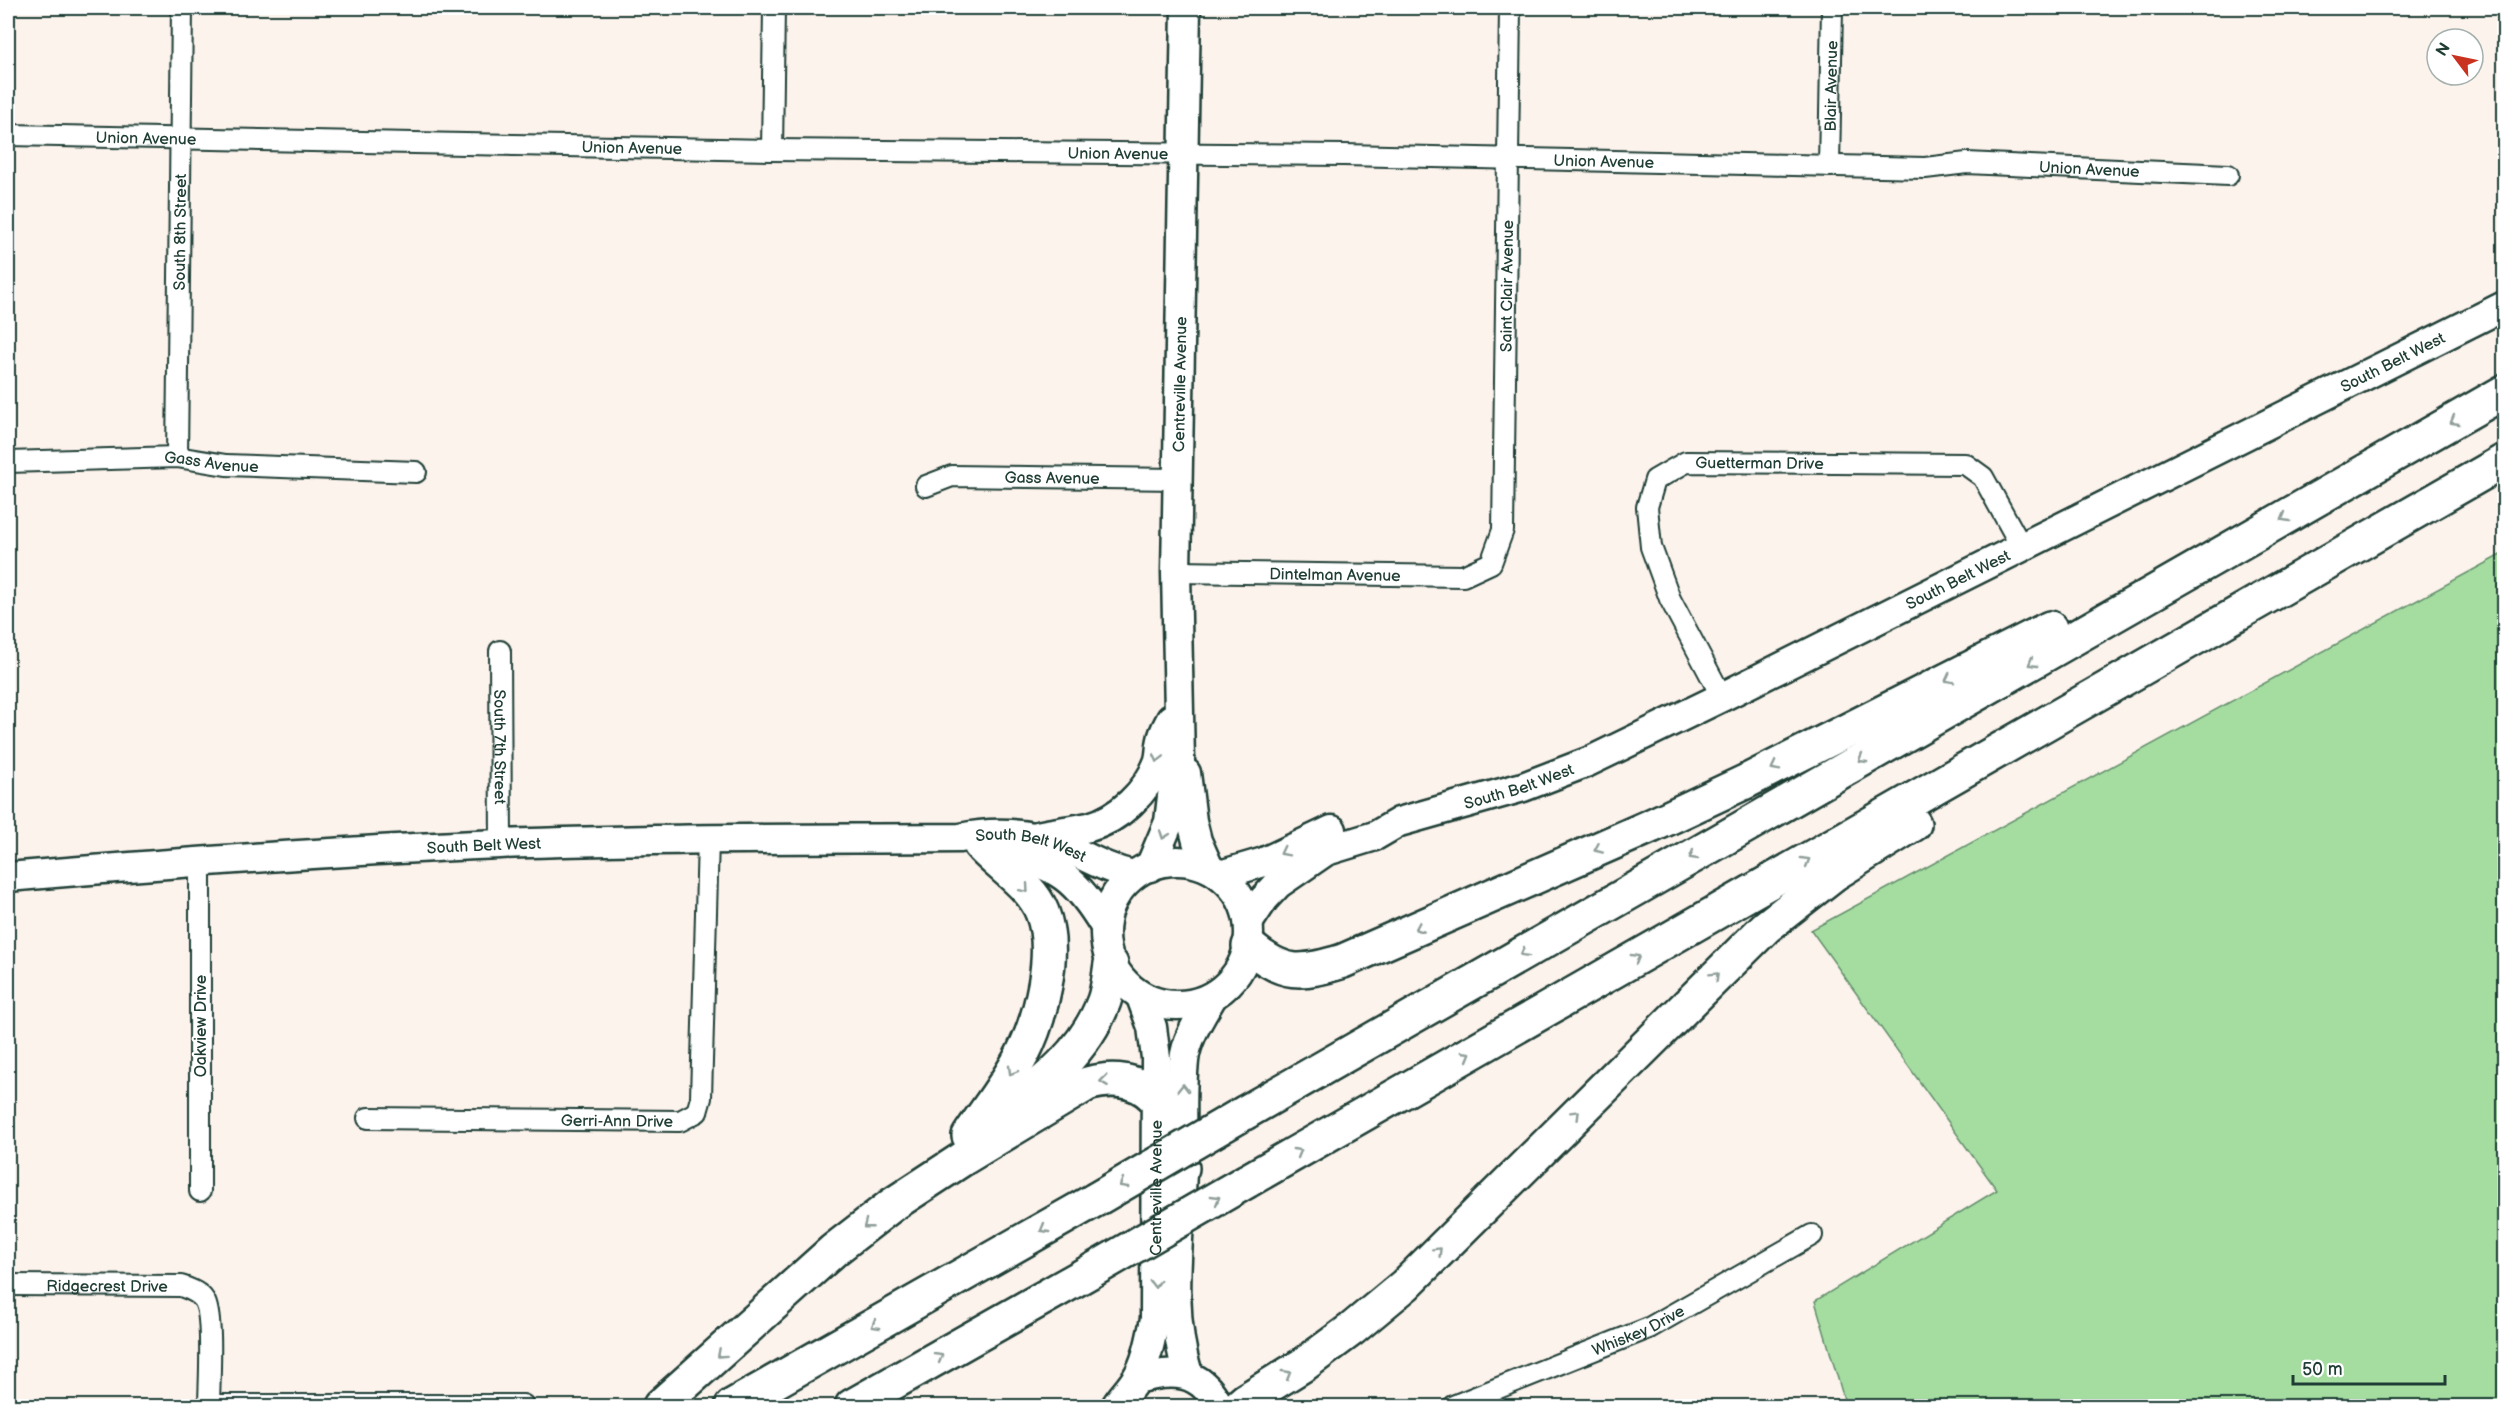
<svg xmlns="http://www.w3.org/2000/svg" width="2512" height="1414" viewBox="0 0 2512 1414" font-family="'Balsamiq Sans',sans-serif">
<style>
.green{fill:#a5dda1;stroke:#628d6a;stroke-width:1.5}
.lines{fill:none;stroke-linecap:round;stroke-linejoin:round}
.minor-casing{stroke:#1f3d34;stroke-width:24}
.secondary-casing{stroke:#1f3d34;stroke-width:33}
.motorway-casing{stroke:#1f3d34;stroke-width:38}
.minor{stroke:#fff;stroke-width:20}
.secondary{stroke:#fff;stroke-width:28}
.motorway{stroke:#fff;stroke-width:33}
.motorway-bridge-casing{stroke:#1f3d34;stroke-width:38;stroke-linecap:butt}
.motorway-bridge{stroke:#fff;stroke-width:33}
.oneway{stroke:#8f9e9a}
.labels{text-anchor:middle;stroke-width:4.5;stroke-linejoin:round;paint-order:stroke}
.street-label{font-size:16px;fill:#1f3d34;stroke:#fff}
</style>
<rect width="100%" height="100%" fill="#fdf3ed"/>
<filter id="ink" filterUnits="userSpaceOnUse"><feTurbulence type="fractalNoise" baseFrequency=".0167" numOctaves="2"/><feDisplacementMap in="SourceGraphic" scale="12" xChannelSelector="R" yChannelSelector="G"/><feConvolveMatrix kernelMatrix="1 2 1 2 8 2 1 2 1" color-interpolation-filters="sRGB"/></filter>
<g filter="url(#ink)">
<path class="green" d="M2504,553V1406H1846L1815,1301L1997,1190L1811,930Z"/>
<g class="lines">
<defs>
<g id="minor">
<path id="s1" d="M8,135L772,150L1344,155L1925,168L1967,163L2228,175"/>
<path d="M772,150L774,8"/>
<path id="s2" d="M1829,166L1832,8"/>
<path id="s3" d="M177,457L182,8"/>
<path id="s4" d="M8,462L177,457L226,465L416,472"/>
<path id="s5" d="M926,486L952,476L1178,479"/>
<path id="s6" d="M1176,572L1463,576L1491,563L1503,530L1510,8"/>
<path id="s7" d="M500,651L501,844"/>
<path id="s8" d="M1722,697L1670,599L1651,547L1647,507L1655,480L1686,462L1965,464L1983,477L2021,546"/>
<path id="s9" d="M368,1118L680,1121L697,1112L701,1098L708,839"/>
<path d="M200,1191V861"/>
<path id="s10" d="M8,1285L181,1286C189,1289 199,1292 204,1300C214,1315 209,1385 209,1406"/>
<path d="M209,1405H523"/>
<path id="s11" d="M1453,1406L1649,1328L1812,1235"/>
</g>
<g id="secondary">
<path d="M1186,773L1192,821L1197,841L1208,866"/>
<path d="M1034,837C1052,832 1070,831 1089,827C1119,819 1147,792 1158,763C1161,756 1160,747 1162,740C1163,733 1168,725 1171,719"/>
<path d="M978,846C987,850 997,850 1006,852C1059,868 1075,877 1104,925"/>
<circle cx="1177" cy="933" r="72"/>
<path id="s12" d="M1150,867L1169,822L1174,779L1180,761L1176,572L1186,8"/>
<path d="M1220,875L1264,862L1332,830"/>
<path id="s13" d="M8,877C171,863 336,851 500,844C653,838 807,839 960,838C992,831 1029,832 1060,845C1085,856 1106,869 1133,875"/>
<path id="s14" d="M1250,920L1264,899L1278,884L1326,851L1375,836L1399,822L1523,787L1588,762L1722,697L2504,306"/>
<path d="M1188,1374C1167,1309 1180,1237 1182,1170C1184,1134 1180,1097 1184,1061C1186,1039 1200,1018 1211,999"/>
<path d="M1137,1379C1173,1369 1200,1369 1219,1406"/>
<path id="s15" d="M1116,1406C1122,1396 1130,1389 1136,1379C1147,1362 1151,1338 1155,1319L1156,1058L1152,1027L1141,997"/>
</g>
<g id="motorway">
<path d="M1249,946C1283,976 1301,974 1343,961L1651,826L1745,782L2050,628"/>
<path d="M1246,1112L2504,392"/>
<path d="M1004,1113C1045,1083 1086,1050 1104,1001C1108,990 1109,976 1111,964"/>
<path d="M969,1136C987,1109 1007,1084 1022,1055C1041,1018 1058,952 1042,912C1032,886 1002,868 983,848"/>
<path d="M1247,1181L2504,461"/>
<path d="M660,1406L834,1250L892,1205L964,1158L1087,1084C1122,1074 1153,1083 1168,1119C1172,1127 1170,1138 1173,1146C1175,1154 1179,1161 1182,1168"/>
<path d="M732,1406L1095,1200"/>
<path d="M852,1406L1093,1270"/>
<path d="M1239,1406L1246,1400L1306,1363L1352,1329L1405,1285L1766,927L1834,874L1914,824"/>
</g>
</defs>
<use href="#minor" class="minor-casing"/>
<use href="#secondary" class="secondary-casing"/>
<use href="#motorway" class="motorway-casing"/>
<use href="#minor" class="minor"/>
<use href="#secondary" class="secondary"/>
<use href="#motorway" class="motorway"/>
<defs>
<g id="motorway-bridge">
<path d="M1095,1200L1246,1112"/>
<path d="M1093,1270L1247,1181"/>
</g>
</defs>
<use href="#motorway-bridge" class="motorway-bridge-casing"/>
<use href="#motorway-bridge" class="motorway-bridge"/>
</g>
<defs><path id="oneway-chevron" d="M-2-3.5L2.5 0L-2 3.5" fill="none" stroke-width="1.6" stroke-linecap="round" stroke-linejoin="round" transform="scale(1.5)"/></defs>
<g class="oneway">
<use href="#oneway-chevron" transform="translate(2454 421) rotate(150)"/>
<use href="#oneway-chevron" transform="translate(2285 518) rotate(150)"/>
<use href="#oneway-chevron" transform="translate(2032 663) rotate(150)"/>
<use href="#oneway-chevron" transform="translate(1949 679) rotate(153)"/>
<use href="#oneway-chevron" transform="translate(1158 758) rotate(104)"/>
<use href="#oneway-chevron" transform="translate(1862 759) rotate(150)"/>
<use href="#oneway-chevron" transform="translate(1775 767) rotate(153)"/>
<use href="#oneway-chevron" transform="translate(1164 835) rotate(110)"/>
<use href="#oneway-chevron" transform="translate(1598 849) rotate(156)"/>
<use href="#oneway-chevron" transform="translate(1284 852) rotate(153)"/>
<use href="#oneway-chevron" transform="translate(1693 856) rotate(150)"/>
<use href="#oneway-chevron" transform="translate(1806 861) rotate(-30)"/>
<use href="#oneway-chevron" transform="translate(1025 889) rotate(49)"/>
<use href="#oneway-chevron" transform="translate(1419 928) rotate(156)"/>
<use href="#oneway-chevron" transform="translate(1524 953) rotate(150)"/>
<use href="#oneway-chevron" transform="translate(1636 958) rotate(-30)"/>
<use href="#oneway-chevron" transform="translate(1715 976) rotate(-45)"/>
<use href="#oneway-chevron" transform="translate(1467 1055) rotate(-30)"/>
<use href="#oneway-chevron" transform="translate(1012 1071) rotate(120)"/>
<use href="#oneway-chevron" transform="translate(1104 1081) rotate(173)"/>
<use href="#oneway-chevron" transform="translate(1183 1088) rotate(-89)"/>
<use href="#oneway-chevron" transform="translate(1576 1114) rotate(-45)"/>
<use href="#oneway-chevron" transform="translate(1298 1152) rotate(-30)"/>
<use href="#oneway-chevron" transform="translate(1123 1184) rotate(150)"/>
<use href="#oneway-chevron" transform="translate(1216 1199) rotate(-30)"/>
<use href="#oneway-chevron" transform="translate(867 1225) rotate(142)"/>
<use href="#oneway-chevron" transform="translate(1044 1229) rotate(150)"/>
<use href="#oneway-chevron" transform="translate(1438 1251) rotate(-45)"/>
<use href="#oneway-chevron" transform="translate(1155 1284) rotate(90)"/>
<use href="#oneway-chevron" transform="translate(875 1325) rotate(150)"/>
<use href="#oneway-chevron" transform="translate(721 1354) rotate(138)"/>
<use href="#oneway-chevron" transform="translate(939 1357) rotate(-30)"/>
<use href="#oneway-chevron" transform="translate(1287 1374) rotate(-31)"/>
</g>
</g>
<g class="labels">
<g class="street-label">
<text dy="6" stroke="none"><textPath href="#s2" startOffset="80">Blair Avenue</textPath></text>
<text dy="6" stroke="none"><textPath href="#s1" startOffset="138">Union Avenue</textPath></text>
<text dy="6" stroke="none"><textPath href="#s1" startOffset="624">Union Avenue</textPath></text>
<text dy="6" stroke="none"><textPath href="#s1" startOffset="1110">Union Avenue</textPath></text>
<text dy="6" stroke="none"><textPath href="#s1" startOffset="1596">Union Avenue</textPath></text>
<text dy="6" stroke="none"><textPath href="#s1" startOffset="2082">Union Avenue</textPath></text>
<text dy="6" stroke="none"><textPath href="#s3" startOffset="225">South 8th Street</textPath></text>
<text dy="6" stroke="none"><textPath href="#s6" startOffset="597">Saint Clair Avenue</textPath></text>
<text dy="6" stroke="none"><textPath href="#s14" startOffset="1280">South Belt West</textPath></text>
<text dy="6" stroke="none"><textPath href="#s12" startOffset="488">Centreville Avenue</textPath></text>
<text dy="6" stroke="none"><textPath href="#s4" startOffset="204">Gass Avenue</textPath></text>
<text dy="6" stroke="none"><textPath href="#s8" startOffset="344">Guetterman Drive</textPath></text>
<text dy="6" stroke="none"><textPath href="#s5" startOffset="128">Gass Avenue</textPath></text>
<text dy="6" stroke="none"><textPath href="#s6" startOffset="159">Dintelman Avenue</textPath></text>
<text dy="6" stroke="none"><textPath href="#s14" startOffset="794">South Belt West</textPath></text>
<text dy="6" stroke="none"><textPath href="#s7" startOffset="96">South 7th Street</textPath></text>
<text dy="6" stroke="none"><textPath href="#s14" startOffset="308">South Belt West</textPath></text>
<text dy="6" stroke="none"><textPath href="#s13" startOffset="477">South Belt West</textPath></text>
<text dy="6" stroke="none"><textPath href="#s13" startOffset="1026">South Belt West</textPath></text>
<text transform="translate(200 1026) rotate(-90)" y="6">Oakview Drive</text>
<text dy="6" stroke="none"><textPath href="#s9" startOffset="249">Gerri-Ann Drive</textPath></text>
<text dy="6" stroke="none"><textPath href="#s15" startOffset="228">Centreville Avenue</textPath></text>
<text dy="6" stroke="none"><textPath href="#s10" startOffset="99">Ridgecrest Drive</textPath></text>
<text dy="6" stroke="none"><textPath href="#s11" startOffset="200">Whiskey Drive</textPath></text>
</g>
</g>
<rect width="2512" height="1414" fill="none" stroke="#fff" stroke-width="30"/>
<rect x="15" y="15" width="2482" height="1384" fill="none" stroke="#1f3d34" stroke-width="2" filter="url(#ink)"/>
<g transform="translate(2455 57) rotate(302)"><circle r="28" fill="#ffffff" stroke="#a5b1ae" stroke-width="1.5"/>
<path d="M0-4.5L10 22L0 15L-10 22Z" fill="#c8321e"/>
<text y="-9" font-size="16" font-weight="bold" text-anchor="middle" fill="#1f3d34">N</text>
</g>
<path d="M2293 1375v9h152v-9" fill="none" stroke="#1f3d34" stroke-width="3"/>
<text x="2302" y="1375" font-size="18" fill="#1f3d34" stroke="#ffffff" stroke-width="4.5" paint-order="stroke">50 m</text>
</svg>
